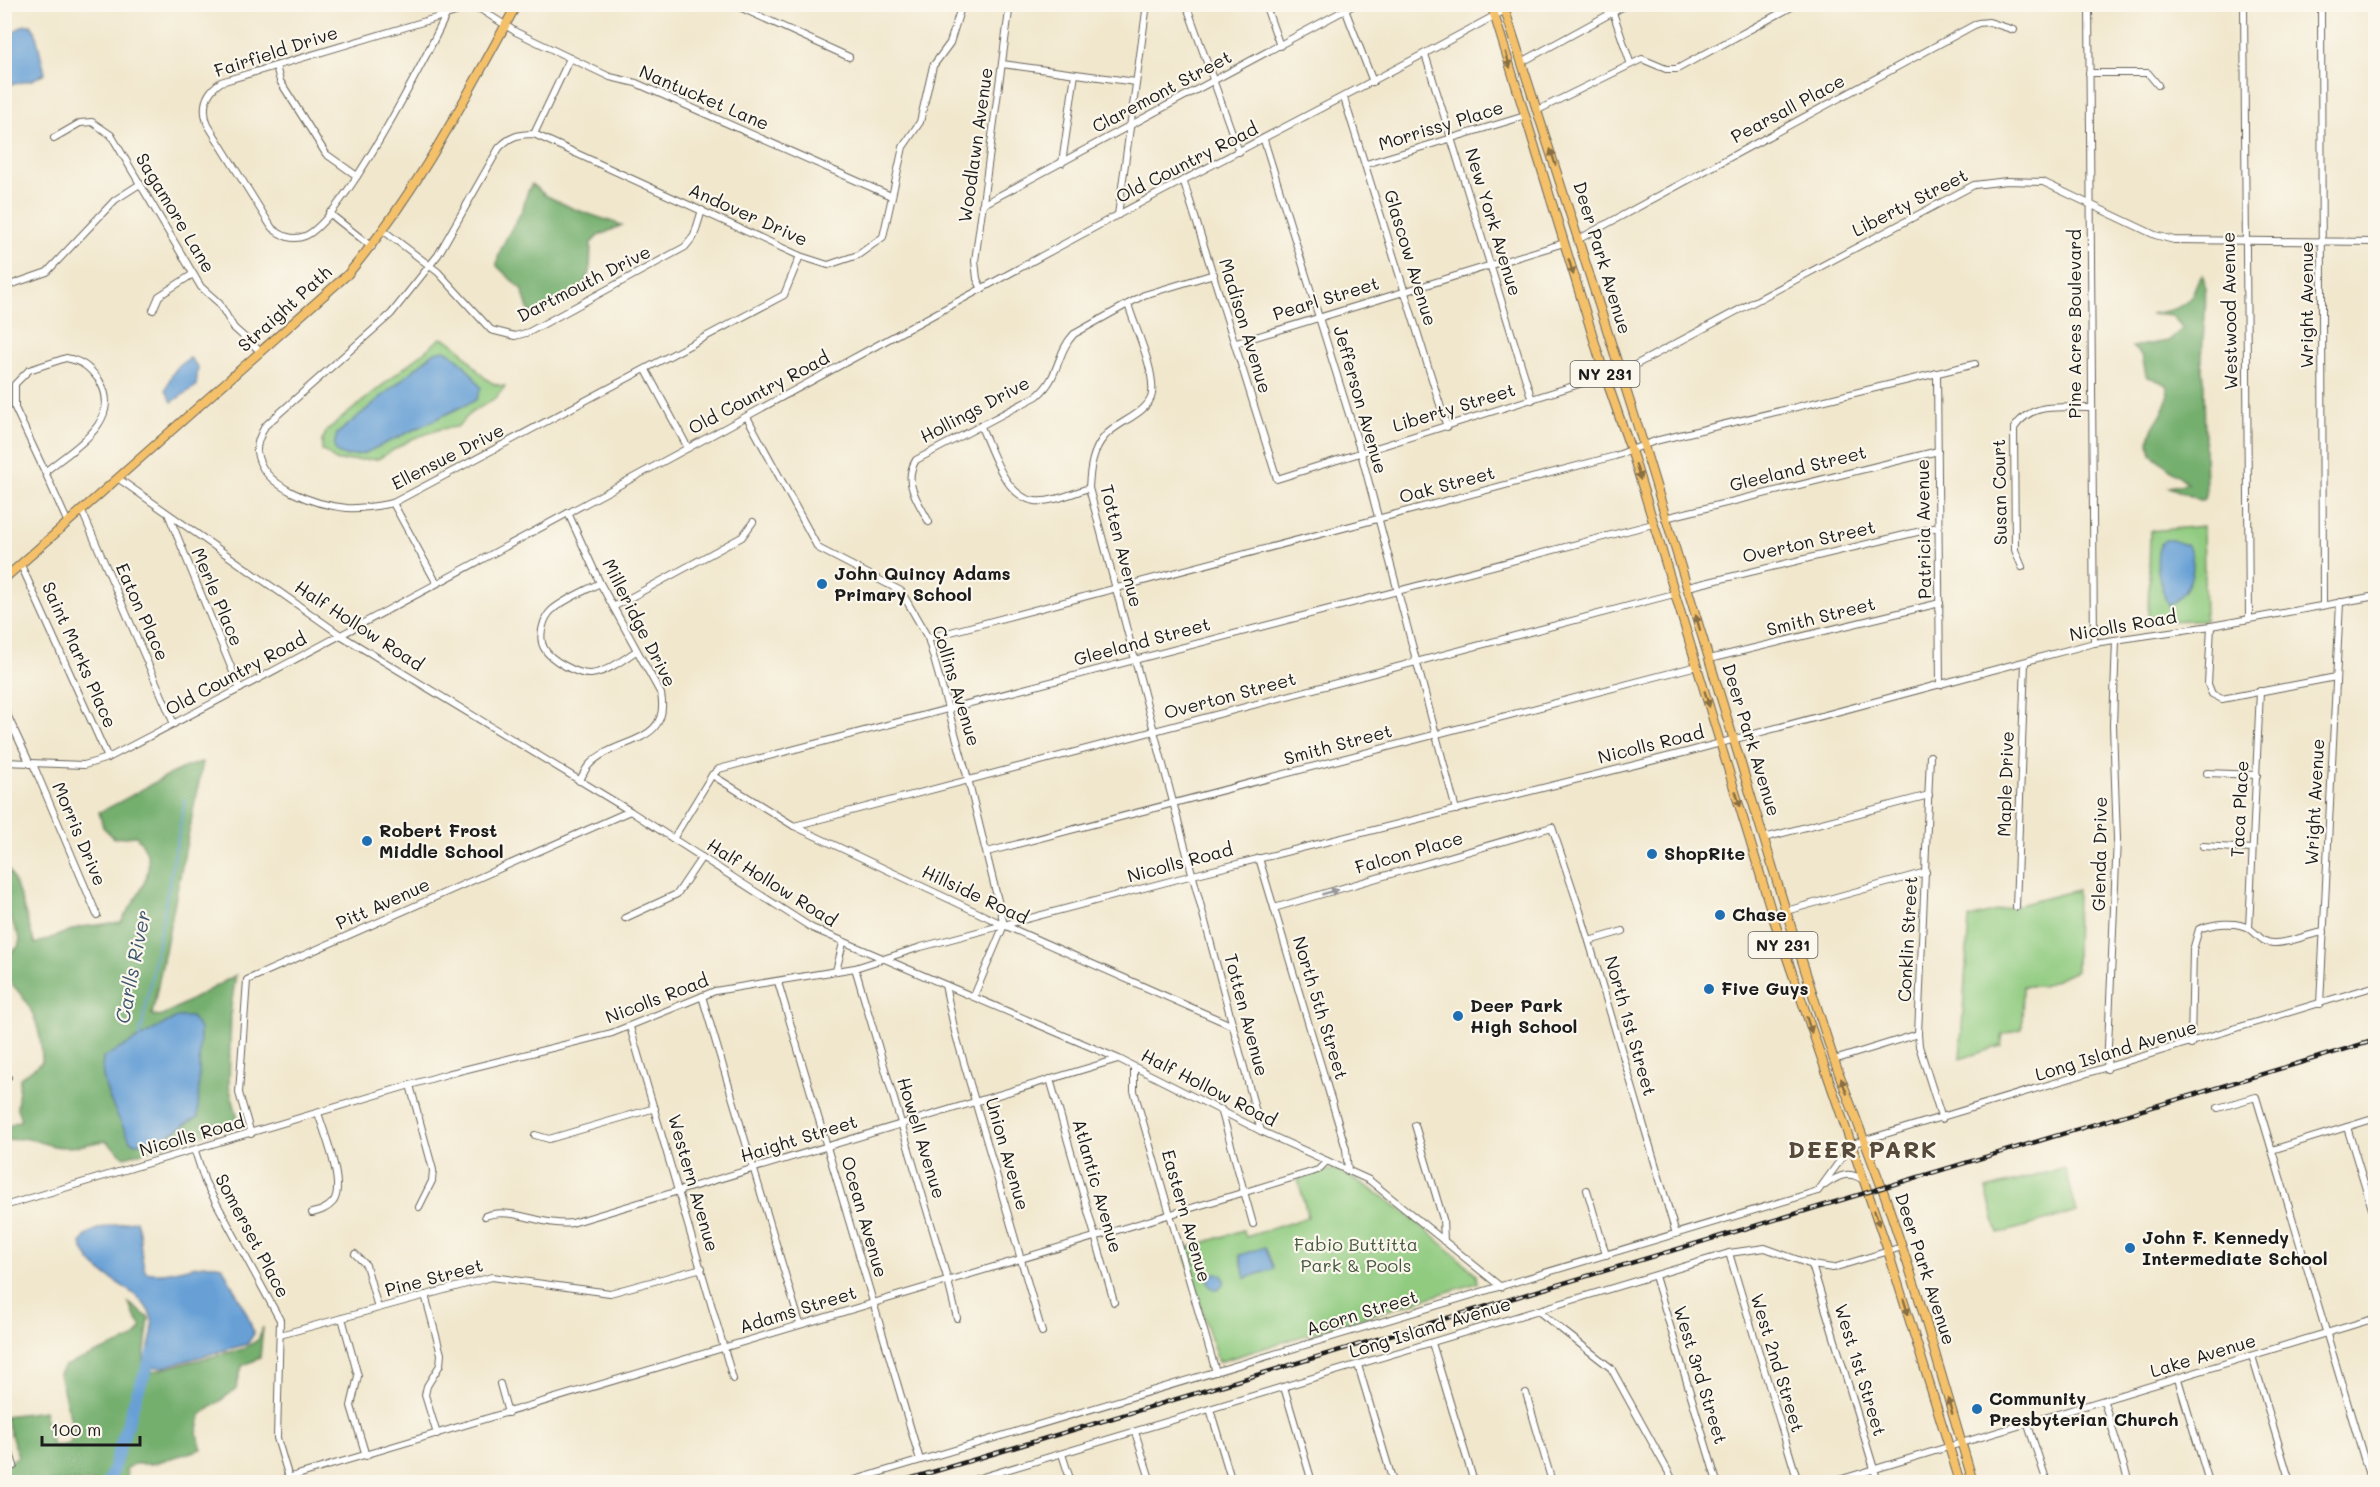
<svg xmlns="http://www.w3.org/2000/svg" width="2380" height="1487" viewBox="0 0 2380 1487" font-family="Mali,sans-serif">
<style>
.green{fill:#90cb80;stroke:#56744e;stroke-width:1.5}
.forest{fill:#74af6e;stroke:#486645;stroke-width:1.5}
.water{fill:#67a0d6;stroke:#425e79;stroke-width:1.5}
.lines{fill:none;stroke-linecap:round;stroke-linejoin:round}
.stream{stroke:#67a0d6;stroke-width:2}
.river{stroke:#67a0d6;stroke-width:12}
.minor-casing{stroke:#67635a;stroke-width:8}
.major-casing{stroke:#67635a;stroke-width:10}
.minor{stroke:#fff;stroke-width:6}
.major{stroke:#f4c16a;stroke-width:8}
.rail-casing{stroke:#1c1c1c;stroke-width:4.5}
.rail{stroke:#fbf7ec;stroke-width:2;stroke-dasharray:7;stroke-linecap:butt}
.oneway{fill:#886e43}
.oneway2{fill:#999}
.poi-dot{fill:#1f6fb2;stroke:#fbf7ec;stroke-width:2}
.labels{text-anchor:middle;stroke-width:4.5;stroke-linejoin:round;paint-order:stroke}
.shield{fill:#fbf7ec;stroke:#5f5e5a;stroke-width:1.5}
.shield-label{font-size:16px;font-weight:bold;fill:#1c1c1c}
.street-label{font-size:18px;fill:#1c1c1c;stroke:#fbf7ec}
.poi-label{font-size:18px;font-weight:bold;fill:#1c1c1c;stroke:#fbf7ec;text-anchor:start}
.park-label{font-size:18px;fill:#45593f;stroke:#fbf7ec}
.water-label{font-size:20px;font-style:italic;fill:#3e5770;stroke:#fbf7ec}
.district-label{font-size:24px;font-weight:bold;letter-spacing:1.5px;fill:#574a3b;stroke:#fbf7ec}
</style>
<rect width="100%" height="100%" fill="#fbf7ec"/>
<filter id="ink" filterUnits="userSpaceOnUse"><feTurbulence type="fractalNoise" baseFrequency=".0167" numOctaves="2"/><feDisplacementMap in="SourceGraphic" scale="12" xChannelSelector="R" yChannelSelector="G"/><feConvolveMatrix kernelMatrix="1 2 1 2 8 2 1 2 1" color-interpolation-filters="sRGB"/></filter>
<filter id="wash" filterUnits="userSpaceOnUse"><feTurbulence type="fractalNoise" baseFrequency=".008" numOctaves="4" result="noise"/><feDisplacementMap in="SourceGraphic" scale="24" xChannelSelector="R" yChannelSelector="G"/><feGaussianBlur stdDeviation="1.35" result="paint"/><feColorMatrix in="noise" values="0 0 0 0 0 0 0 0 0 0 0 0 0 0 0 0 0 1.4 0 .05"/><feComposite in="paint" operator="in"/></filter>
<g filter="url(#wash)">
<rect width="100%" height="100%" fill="#f1e7cd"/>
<g class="green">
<path d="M441,338C469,344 476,386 505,386L496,398L472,412L457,427L440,429L412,439L378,459L337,461L322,450V441L327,430Z"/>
<path d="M2203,526L2205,620L2148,621L2150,531Z"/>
<path d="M2077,890L2076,971L2043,986H2023L2022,1029L2003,1034L2001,1046L1960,1059L1969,918Z"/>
<path d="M2065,1168L2077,1212L1998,1234L1986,1189Z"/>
<path d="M1334,1169C1387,1193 1433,1235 1476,1274L1477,1283L1218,1362L1184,1249L1243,1230L1246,1237L1308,1217L1298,1179Z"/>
</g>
<g class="forest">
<path d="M532,184L545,195L574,209L622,225L598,236L591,243L590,272L579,292L530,315L522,290L497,266C497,249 514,226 522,210C526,201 525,193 532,184Z"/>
<path d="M2203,274C2211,311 2197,348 2204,385L2206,496L2204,500H2200L2169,487L2188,483L2151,454C2141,421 2176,415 2166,385C2139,369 2150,389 2142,356L2132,347L2168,341L2183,328L2172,316L2150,314C2164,311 2183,310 2191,296C2196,288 2196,280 2203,274Z"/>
<path d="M203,762L152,1015L160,1017L236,975L231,1007L229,1086L239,1122L231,1127L125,1157L106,1141C93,1142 78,1148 64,1147C38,1146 33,1133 5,1141V1127L21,1120L17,1108L20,1078L42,1062C42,1028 32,1001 5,978V956L18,947L20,939L5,907L4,863C19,883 26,919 35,944L80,927L121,922C138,894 164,865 136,836L114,838L103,827L99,812C133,798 169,769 203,762Z"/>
<path d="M129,1303L149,1318L142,1374L243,1349L258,1340L263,1327L260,1358L242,1366L236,1389L201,1415L197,1434L202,1449L151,1464H134L126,1469L128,1482H5V1466L18,1456L5,1416L44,1411L53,1446L69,1444L74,1433L59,1374L64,1366L134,1338L142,1327L135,1317Z"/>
</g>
<g class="water">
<path d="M25,25H31L35,31L45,73L32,80L5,86V36Z"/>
<path d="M444,350C459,356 473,374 481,388L476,400L363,454L345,456L337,453L334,446L337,434L435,352Z"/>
<path d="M190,358L198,367L196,386L172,402L166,390C170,375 176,366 190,358Z"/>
<path d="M2165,540H2172L2188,546C2200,569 2189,593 2168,606C2162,591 2149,552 2165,540Z"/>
<path d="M177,1017H191L200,1029L198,1117C175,1129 159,1147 131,1142C119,1118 98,1085 103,1058Z"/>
<path d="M136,1220C143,1239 138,1254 146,1272C171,1278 196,1260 222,1266L247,1314L254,1334L247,1344L163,1367H148C144,1351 157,1332 151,1316C138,1283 91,1280 81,1243C90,1224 119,1226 136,1220Z"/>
<path d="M1265,1247L1274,1269L1245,1278L1240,1255Z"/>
<circle cx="1216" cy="1281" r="8"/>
</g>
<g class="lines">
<path class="stream" d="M139,1042L185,800"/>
<path class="river" d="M109,1482L137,1393L153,1353"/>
</g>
</g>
<g filter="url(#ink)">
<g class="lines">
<defs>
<g id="minor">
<path d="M733,4L849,57"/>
<path d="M1121,4L1146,8"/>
<path d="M1186,4L1239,152"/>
<path d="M1265,4L1280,46"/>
<path d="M1343,4L1373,82"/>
<path d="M1610,4L1630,62"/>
<path d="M1710,4L1711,7"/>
<path d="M2089,4L2094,643"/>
<path d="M2244,4L2249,618"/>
<path d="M2321,4L2323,605"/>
<path d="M446,15L221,82C205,93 201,107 208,125L272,228C282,236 292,241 305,236C342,221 427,56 446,15L469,8L480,9L516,32L570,58L610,77L636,83L891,196"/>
<path d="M1425,54L1532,400"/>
<path d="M1522,62L1628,4"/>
<path d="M1002,64L1136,82"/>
<path d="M276,66L280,81L326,154L357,176"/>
<path d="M2089,73H2148L2158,85"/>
<path d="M1344,98L1447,427"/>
<path d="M1538,110L1642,59L1666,69H1677L1797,4"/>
<path d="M534,134L570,58"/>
<path d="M54,138L80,123L92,122L111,135L201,287L219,303L234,328L261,352"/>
<path d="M1264,140L1361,453L1456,810"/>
<path d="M1062,163L1075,74"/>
<path d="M1366,164L1525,116"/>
<path d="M1184,182L1277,479L1605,376"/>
<path d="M982,205L1356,4"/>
<path d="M329,213L372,247"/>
<path d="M1118,215L1147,4"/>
<path d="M384,231L438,272L491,330L515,336L529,332L685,247L694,236L702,210"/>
<path d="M1579,239L1978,23L1989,22L2014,30"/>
<path d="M800,256L784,295L393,503C377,506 363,509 347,508C316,505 262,488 257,452C256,443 261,434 265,426L391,314L438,255L499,148C510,136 519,134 534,134L800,256L828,265L858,255L883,237L903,147L920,122L933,66L950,43L962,4"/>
<path d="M4,287L47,272L115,200L140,184"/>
<path d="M982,289L977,279L975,261L1010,4"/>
<path d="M1128,304C1135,328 1155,369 1152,394C1149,413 1117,422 1105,436C1092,450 1090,470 1089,488L1261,1131"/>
<path d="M153,310L159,296L193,274"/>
<path d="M1236,343L1564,243"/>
<path d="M66,358C82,361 89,367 99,380C125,421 72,449 45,472L15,408V384L29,370Z"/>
<path d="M646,370L688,448"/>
<path d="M1620,373L1974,185L2007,181L2043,182L2155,235L2174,240L2376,242"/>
<path d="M1937,373L1940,685"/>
<path d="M747,417L818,548L901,591L928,638L968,779L1004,925L974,996"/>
<path d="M980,425C992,449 1004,497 1035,501C1051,503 1073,493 1089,488"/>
<path d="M45,472L68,523"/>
<path d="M119,479L342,636L630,811L812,928L1119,1059L1261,1131L1369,1180L1501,1287"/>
<path d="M393,503L436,582"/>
<path d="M82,511L174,724"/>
<path d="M568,513L600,583L661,694C671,746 616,736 589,765C585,769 583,776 579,781"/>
<path d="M169,516L240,689"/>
<path d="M1665,518L1938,451"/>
<path d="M929,522C918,501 902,482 916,460L1037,396C1060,377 1056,353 1074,334L1144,295L1214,274"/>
<path d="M21,565L108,758"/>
<path d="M2022,567L2015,550L2014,428C2032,401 2060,408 2090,408"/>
<path d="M600,583C585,591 565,599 552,610C543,618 538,637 544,648C550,660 578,675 591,674C607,672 623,660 636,651"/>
<path d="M1688,587L1938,527"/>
<path d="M615,606L742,537L753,522"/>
<path d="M2211,626L2208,684L2212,694L2222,699L2336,677"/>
<path d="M928,638L1615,456L1655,441L1975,364"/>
<path d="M1709,659L1940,603"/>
<path d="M4,708L30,764"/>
<path d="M1930,756L1918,1034L1919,1046L1942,1119"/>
<path d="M4,762L84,765L108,758C445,582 777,399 1112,218C1246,146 1382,78 1516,4"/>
<path d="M33,764L97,915"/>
<path d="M2207,773L2257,775"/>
<path d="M712,775L794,826L1004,925L1233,1026"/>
<path d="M794,826L1674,594"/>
<path d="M1764,838L1929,795"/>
<path d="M673,839L712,775L719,769L1653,524"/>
<path d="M2203,846L2252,849"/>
<path d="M987,852L1697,666"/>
<path d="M1259,858L1346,1149L1348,1171"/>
<path d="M2016,907L2025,663"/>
<path d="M1274,908L1552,827L1580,911L1676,1234"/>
<path d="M1786,911L1926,872"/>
<path d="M625,918L677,894L702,857"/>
<path d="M2249,928L2260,691"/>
<path d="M1589,941L1623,931"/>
<path d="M855,968L948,1281L957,1318"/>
<path d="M836,971L843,943"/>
<path d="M778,982L920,1460"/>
<path d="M945,985L955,1032L1042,1332"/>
<path d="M702,996L800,1324"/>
<path d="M2320,1004L2340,602"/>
<path d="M630,1027L733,1379"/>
<path d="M2191,1044L2193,950L2199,929C2213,924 2236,920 2250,929C2258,934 2262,943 2273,943C2289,944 2307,934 2324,932"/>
<path d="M1834,1060L1918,1034"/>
<path d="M1134,1067V1091L1216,1372"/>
<path d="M4,1069L8,1077L4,1078"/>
<path d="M2107,1069L2117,839L2113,725L2116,640"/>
<path d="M1050,1079L1114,1302"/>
<path d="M410,1085L433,1170L432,1181L419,1207"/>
<path d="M2218,1108L2256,1097L2371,1482"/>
<path d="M1221,1109L1253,1224"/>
<path d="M1415,1125L1443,1219L1444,1241"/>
<path d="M2347,1127L2376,1222"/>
<path d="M251,1134L239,1093L247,980L630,811"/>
<path d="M535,1135L549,1139L655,1108"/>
<path d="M2272,1150L2376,1118"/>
<path d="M195,1151L205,1182L280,1320L277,1438L289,1478"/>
<path d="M1825,1185C1839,1175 1850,1170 1864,1181"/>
<path d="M1587,1190L1606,1255"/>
<path d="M4,1206L447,1074L612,1033L715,991L855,968L921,947L1193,875L1687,752L2094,643L2211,626L2376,596"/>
<path d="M312,1213C320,1211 327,1209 333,1202C346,1186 324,1132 318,1113"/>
<path d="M485,1216C512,1206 543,1227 572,1223L1118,1059"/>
<path d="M1729,1253L1798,1482"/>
<path d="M355,1254L366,1265L378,1308"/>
<path d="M1812,1265L1878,1482"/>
<path d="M1655,1276L1717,1482"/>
<path d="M425,1295L441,1354L440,1365L427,1386L425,1395L437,1434"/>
<path d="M1538,1311L1611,1368L1674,1482"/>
<path d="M342,1318L358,1376L351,1406L366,1456"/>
<path d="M280,1335L492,1277L610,1293L702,1268"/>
<path d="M1432,1343L1474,1482"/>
<path d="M2252,1356L2290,1482"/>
<path d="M1358,1365L1393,1482"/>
<path d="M2178,1379L2209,1482"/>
<path d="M500,1384L508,1413"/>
<path d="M1284,1387L1312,1482"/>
<path d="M1526,1393L1552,1482"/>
<path d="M2104,1402L2129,1482"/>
<path d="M1210,1409L1232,1482"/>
<path d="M2028,1425L2047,1482"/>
<path d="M1135,1432L1151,1482"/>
<path d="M4,1434L14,1466"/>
<path d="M1062,1454L1071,1482"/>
<path d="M274,1482L1245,1192L1318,1170L1327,1161"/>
<path d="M848,1482L1818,1191L1852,1144L2376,986"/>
<path d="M966,1482L1729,1253L1765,1248L1812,1265L1833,1268L1902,1247"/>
<path d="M1832,1482L2376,1318"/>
</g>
<g id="major">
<path d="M1491,4L1605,376L1634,459L1774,920L1888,1251L1960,1482"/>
<path d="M1503,4L1644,446L1786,911L1834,1060L1885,1196L1917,1292L1973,1482"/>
<path d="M4,579L348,274C417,193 466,97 517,4"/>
</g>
</defs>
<use href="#minor" class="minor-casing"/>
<use href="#major" class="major-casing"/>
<use href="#minor" class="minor"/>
<use href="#major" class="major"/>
<defs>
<path id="rail" d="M899,1482L2376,1040"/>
</defs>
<use href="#rail" class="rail-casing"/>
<use href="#rail" class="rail"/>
</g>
<defs><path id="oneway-solid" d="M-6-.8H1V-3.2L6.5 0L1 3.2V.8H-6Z" transform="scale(1.5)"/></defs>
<g class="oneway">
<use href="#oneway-solid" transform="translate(1508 60) rotate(74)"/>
<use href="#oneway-solid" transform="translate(1553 157) rotate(-108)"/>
<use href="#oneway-solid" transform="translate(1571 267) rotate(73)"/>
<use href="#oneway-solid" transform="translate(1638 472) rotate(74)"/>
<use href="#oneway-solid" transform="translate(1698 623) rotate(-106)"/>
<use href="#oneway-solid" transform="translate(1707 699) rotate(73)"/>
<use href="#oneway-solid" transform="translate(1738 799) rotate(73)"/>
<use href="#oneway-solid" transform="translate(1809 1025) rotate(72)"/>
<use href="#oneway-solid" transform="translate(1844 1086) rotate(-111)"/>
<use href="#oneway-solid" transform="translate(1877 1218) rotate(71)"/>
<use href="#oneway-solid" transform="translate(1906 1307) rotate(73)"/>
<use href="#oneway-solid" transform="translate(1950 1406) rotate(-106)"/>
</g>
<use class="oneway2" href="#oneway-solid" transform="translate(1330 892) rotate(-16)"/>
</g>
<g class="poi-dot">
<circle cx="822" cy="584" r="6"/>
<circle cx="367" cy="841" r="6"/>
<circle cx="1652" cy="854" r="6"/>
<circle cx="1720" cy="915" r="6"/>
<circle cx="1709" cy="989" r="6"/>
<circle cx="1458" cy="1016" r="6"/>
<circle cx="2130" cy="1248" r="6"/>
<circle cx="1977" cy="1409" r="6"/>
</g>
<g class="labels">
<g class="shield">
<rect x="1570.5" y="361" width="69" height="26" rx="4.5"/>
<rect x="1748.5" y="932" width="69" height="26" rx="4.5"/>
</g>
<g class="shield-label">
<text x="1605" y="380">NY 231</text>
<text x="1783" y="951">NY 231</text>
</g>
<g class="street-label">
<text transform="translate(276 52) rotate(-18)" y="6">Fairfield Drive</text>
<text transform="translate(1162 92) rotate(-28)" y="6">Claremont Street</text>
<text transform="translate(704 98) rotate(23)" y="6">Nantucket Lane</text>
<text transform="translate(1788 109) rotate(-28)" y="6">Pearsall Place</text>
<text transform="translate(1441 126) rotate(-17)" y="6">Morrissy Place</text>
<text transform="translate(976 145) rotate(-82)" y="6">Woodlawn Avenue</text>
<text transform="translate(1187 163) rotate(-27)" y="6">Old Country Road</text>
<text transform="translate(1910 203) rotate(-27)" y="6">Liberty Street</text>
<text transform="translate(175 213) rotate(59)" y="6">Sagamore Lane</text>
<text transform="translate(748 215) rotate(24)" y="6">Andover Drive</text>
<text transform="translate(1493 222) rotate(73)" y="6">New York Avenue</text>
<text transform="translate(1410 258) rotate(73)" y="6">Glascow Avenue</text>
<text transform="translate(1602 258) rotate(73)" y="6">Deer Park Avenue</text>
<text transform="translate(584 284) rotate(-27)" y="6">Dartmouth Drive</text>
<text transform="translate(1326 299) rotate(-17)" y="6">Pearl Street</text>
<text transform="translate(2307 305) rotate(-90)" y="6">Wright Avenue</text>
<text transform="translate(285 309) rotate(-42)" y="6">Straight Path</text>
<text transform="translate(2230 311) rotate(-91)" y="6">Westwood Avenue</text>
<text transform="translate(2075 324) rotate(-90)" y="6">Pine Acres Boulevard</text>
<text transform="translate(1245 326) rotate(73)" y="6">Madison Avenue</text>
<text transform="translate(759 393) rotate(-28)" y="6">Old Country Road</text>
<text transform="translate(1360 400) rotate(74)" y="6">Jefferson Avenue</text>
<text transform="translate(1454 408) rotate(-17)" y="6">Liberty Street</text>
<text transform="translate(975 410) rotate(-28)" y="6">Hollings Drive</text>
<text transform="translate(448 457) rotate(-27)" y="6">Ellensue Drive</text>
<text transform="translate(1798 469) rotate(-14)" y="6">Gleeland Street</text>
<text transform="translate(1447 485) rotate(-15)" y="6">Oak Street</text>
<text transform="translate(2000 492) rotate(-91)" y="6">Susan Court</text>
<text transform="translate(1924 529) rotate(-91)" y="6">Patricia Avenue</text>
<text transform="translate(1809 542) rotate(-13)" y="6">Overton Street</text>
<text transform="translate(1121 546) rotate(76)" y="6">Totten Avenue</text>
<text transform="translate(217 597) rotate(67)" y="6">Merle Place</text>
<text transform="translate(142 612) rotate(66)" y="6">Eaton Place</text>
<text transform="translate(1821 617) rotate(-14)" y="6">Smith Street</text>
<text transform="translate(639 623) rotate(63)" y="6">Milleridge Drive</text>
<text transform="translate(359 626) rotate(33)" y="6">Half Hollow Road</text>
<text transform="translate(2123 626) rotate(-10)" y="6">Nicolls Road</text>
<text transform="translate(1142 642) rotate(-15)" y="6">Gleeland Street</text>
<text transform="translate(79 655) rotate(66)" y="6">Saint Marks Place</text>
<text transform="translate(236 674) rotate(-28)" y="6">Old Country Road</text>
<text transform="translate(956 686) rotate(73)" y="6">Collins Avenue</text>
<text transform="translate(1230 696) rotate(-15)" y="6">Overton Street</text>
<text transform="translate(1751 740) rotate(73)" y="6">Deer Park Avenue</text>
<text transform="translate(1338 745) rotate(-15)" y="6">Smith Street</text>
<text transform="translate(1651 745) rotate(-14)" y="6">Nicolls Road</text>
<text transform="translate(2006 784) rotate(-88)" y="6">Maple Drive</text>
<text transform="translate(2315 802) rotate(-87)" y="6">Wright Avenue</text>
<text transform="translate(2240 809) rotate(-87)" y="6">Taca Place</text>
<text transform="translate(79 834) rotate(67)" y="6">Morris Drive</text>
<text transform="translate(1409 853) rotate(-16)" y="6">Falcon Place</text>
<text transform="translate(2100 854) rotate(-89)" y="6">Glenda Drive</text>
<text transform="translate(1180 863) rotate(-15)" y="6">Nicolls Road</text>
<text transform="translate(772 883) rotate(32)" y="6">Half Hollow Road</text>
<text transform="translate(975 895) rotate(25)" y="6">Hillside Road</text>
<text transform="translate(383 904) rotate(-24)" y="6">Pitt Avenue</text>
<text transform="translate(1908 939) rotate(-87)" y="6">Conklin Street</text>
<text transform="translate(657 999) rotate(-21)" y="6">Nicolls Road</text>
<text transform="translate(1320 1008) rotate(73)" y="6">North 5th Street</text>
<text transform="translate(1246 1015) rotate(75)" y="6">Totten Avenue</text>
<text transform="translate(1630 1026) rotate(74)" y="6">North 1st Street</text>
<text transform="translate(2116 1051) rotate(-17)" y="6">Long Island Avenue</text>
<text transform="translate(1209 1088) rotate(27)" y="6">Half Hollow Road</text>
<text transform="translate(192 1136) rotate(-16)" y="6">Nicolls Road</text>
<text transform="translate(921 1138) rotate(73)" y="6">Howell Avenue</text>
<text transform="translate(799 1139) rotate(-17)" y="6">Haight Street</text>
<text transform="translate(1007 1154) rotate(74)" y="6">Union Avenue</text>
<text transform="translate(693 1183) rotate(74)" y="6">Western Avenue</text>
<text transform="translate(1097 1186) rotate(74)" y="6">Atlantic Avenue</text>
<text transform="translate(1186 1216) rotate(74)" y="6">Eastern Avenue</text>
<text transform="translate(864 1217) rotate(74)" y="6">Ocean Avenue</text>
<text transform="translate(252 1236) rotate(62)" y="6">Somerset Place</text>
<text transform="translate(1925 1269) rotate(72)" y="6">Deer Park Avenue</text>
<text transform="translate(434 1278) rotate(-15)" y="6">Pine Street</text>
<text transform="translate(798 1310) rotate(-17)" y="6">Adams Street</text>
<text transform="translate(1362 1313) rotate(-17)" y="6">Acorn Street</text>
<text transform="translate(1430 1328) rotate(-17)" y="6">Long Island Avenue</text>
<text transform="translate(2203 1356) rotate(-17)" y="6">Lake Avenue</text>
<text transform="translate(1777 1363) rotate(73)" y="6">West 2nd Street</text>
<text transform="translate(1860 1370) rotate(73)" y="6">West 1st Street</text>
<text transform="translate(1700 1375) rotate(73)" y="6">West 3rd Street</text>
</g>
<g class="poi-label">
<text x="834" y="580">John Quincy Adams<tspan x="834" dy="21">Primary School</tspan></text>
<text x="379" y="837">Robert Frost<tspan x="379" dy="21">Middle School</tspan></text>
<text x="1664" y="860">ShopRite</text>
<text x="1732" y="921">Chase</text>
<text x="1721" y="995">Five Guys</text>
<text x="1470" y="1012">Deer Park<tspan x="1470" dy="21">High School</tspan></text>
<text x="2142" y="1244">John F. Kennedy<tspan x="2142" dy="21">Intermediate School</tspan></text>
<text x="1989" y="1405">Community<tspan x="1989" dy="21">Presbyterian Church</tspan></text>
</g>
<g class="park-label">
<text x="1356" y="1251">Fabio Buttitta<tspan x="1356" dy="21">Park &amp; Pools</tspan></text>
</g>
<g class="water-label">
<text transform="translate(133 967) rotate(-79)" y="7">Carlls River</text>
</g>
<g class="district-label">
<text x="1863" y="1158">DEER PARK</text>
</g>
</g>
<rect width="2380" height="1487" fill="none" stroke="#fbf7ec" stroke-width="24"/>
<path d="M42 1436v9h98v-9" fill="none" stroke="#1c1c1c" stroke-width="3"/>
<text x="51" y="1436" font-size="18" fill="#1c1c1c" stroke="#fbf7ec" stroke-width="4.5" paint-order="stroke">100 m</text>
</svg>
